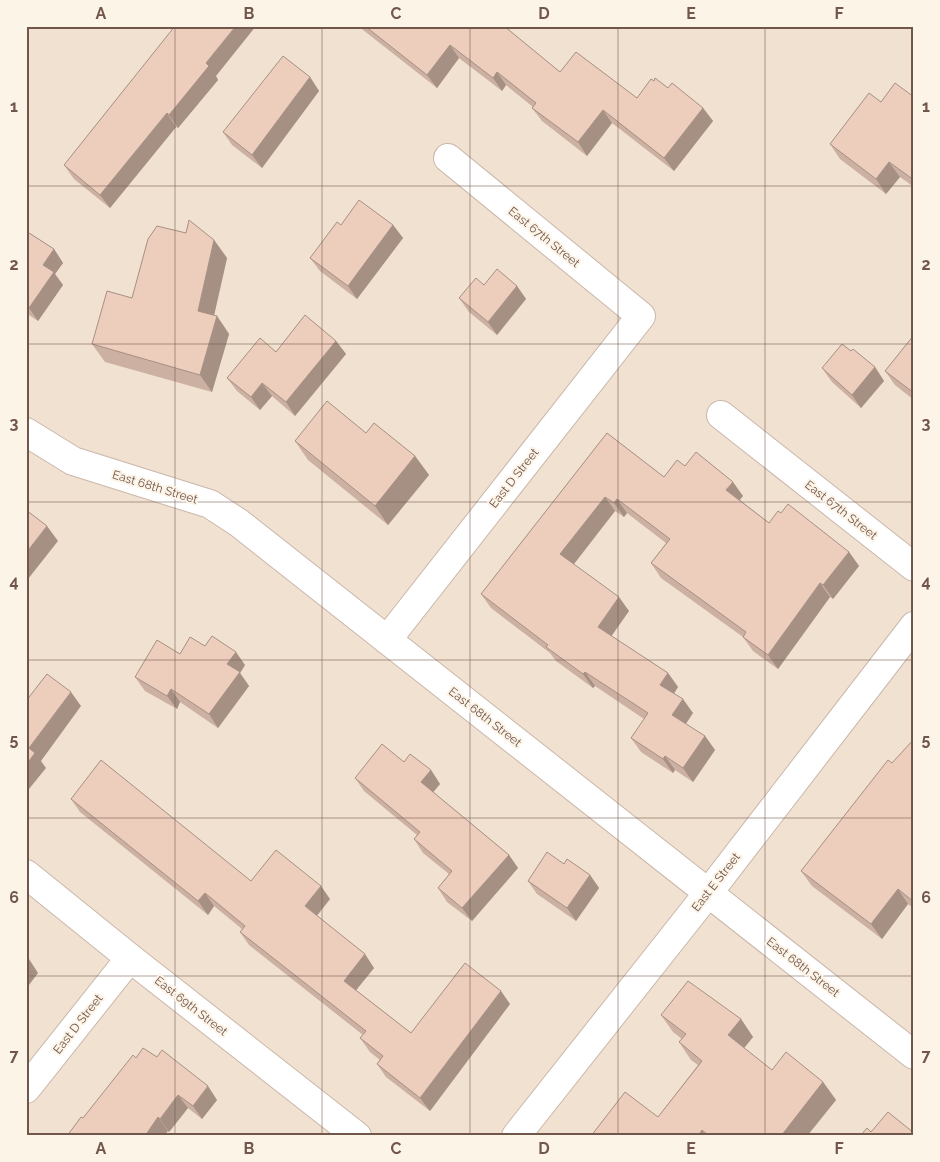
<svg xmlns="http://www.w3.org/2000/svg" width="940" height="1162" viewBox="0 0 940 1162" font-family="Raleway,sans-serif">
<style>
.residential{fill:#f1e1d1}
.lines{fill:none;stroke-linecap:round;stroke-linejoin:round}
.street-casing{stroke:#cab7aa;stroke-width:30}
.street{stroke:#fff;stroke-width:28}
.wall{fill:#ccb0a2}
.shaded-wall{fill:#a69084}
.building{fill:#edcdbc;stroke:#a69084}
.grid{fill:none;stroke:#70564b;stroke-width:1;stroke-opacity:0.55}
.labels{text-anchor:middle;stroke-width:4;stroke-linejoin:round;paint-order:stroke}
.street-label{font-size:12px;fill:#70564b;stroke:#fdf4e8}
.neatline{fill:none;stroke:#70564b;stroke-width:2}
.grid-label{font-size:16px;text-anchor:middle;font-weight:bold;fill:#70564b}
</style>
<rect width="100%" height="100%" fill="#faefe2"/>
<rect class="residential" x="26" y="26" width="888" height="1110"/>
<g class="lines">
<defs>
<g id="street">
<path d="M721,415L914,567"/>
<path d="M26,432L73,461L210,504L239,523L914,1055"/>
<path d="M387,640L641,316L448,158"/>
<path d="M26,874L130,958L357,1136"/>
<path d="M26,1089L130,958"/>
<path d="M516,1136L709,892L914,626"/>
</g>
</defs>
<use href="#street" class="street-casing"/>
<use href="#street" class="street"/>
</g>
<g class="wall">
<path d="M358,26H504L560,72L637,98L668,88L703,108L713,121L674,171L612,123L587,156L542,121L532,108L533,107L506,85L502,91L459,58L437,88Z"/>
<path d="M216,76L218,80L178,128L176,127L110,208L74,179L64,165Z"/>
<path d="M310,77L319,91L262,168L232,145L223,132Z"/>
<path d="M914,97V187L900,177L886,194L840,159L830,144L881,102Z"/>
<path d="M341,225H393L403,238L357,299L320,271L310,258Z"/>
<path d="M26,231L54,249L63,263L55,274L63,285L38,321L26,313Z"/>
<path d="M214,240L227,258L214,315L217,316L229,334L212,392L105,362L92,344Z"/>
<path d="M484,285L517,286L526,299L497,335L469,312L459,298Z"/>
<path d="M914,335V400L895,385L885,371Z"/>
<path d="M336,341L346,354L295,416L272,396L260,410L237,391L227,378L276,352Z"/>
<path d="M875,367L884,381L861,408L832,382L822,368Z"/>
<path d="M366,433L415,456L429,475L388,525L308,460L295,441Z"/>
<path d="M607,433L664,477L685,466L743,496L740,500L769,523L781,513L849,552L859,566L833,599L830,597L778,669L753,651L743,637L661,578L651,563L666,543L627,513L624,517L615,511L574,564L629,611L611,636L668,673L678,687L674,694L693,713L686,724L705,736L715,750L693,782L675,770L673,773L641,752L631,738L644,719L595,686L593,688L556,661L550,653L491,608L481,594Z"/>
<path d="M205,646L245,665L240,673L249,686L218,728L180,702L177,709L145,691L135,677L180,654Z"/>
<path d="M914,739V909L908,904L882,939L812,886L801,871Z"/>
<path d="M404,762L431,770L440,784L433,792L509,855L518,868L472,921L447,902L438,888L449,874L423,853L414,839L417,835L364,791L355,778Z"/>
<path d="M71,799L251,881L330,899L317,916L374,968L356,990L411,1033L510,1004L430,1111L386,1077L377,1064L380,1060L370,1052L360,1038L363,1035L249,945L240,932L242,929L214,906L208,915L80,812Z"/>
<path d="M564,864L590,875L599,888L576,921L537,894L528,881Z"/>
<path d="M661,1015L741,1019L753,1037L744,1048L772,1070L823,1082L836,1100L807,1136H591L658,1117L698,1065L691,1060L679,1042L682,1039L673,1032Z"/>
<path d="M136,1058L217,1100L202,1119L188,1108L169,1132L168,1131L83,1118Z"/>
</g>
<g class="shaded-wall">
<path d="M236,26H256L216,76L218,80L178,128L169,115L206,63Z"/>
<path d="M450,45L459,58L437,88L427,75Z"/>
<path d="M497,72L506,85L502,91L493,78Z"/>
<path d="M310,77L319,91L262,168L252,155Z"/>
<path d="M703,108L713,121L674,171L664,158Z"/>
<path d="M603,110L612,123L587,156L578,142Z"/>
<path d="M167,113L176,127L110,208L100,195Z"/>
<path d="M889,162L900,177L886,194L876,179Z"/>
<path d="M393,225L403,238L357,299L348,286Z"/>
<path d="M214,240L227,258L211,329L198,311Z"/>
<path d="M54,249L63,263L55,274L63,285L38,321L29,308L43,265Z"/>
<path d="M517,286L526,299L497,335L488,322Z"/>
<path d="M217,316L229,334L212,392L200,375Z"/>
<path d="M336,341L346,354L295,416L286,402Z"/>
<path d="M875,367L884,381L861,408L852,395Z"/>
<path d="M262,383L272,396L260,410L251,397Z"/>
<path d="M415,456L429,475L388,525L375,506Z"/>
<path d="M733,482L743,496L736,504L726,490Z"/>
<path d="M605,497L615,511L570,569L560,554Z"/>
<path d="M617,499L627,513L624,517L614,503Z"/>
<path d="M47,526L58,541L28,579L26,577V553Z"/>
<path d="M849,552L859,566L833,599L823,585Z"/>
<path d="M820,583L830,597L778,669L768,655Z"/>
<path d="M619,597L629,611L608,641L598,627Z"/>
<path d="M236,652L245,665L240,673L249,686L218,728L209,714L227,664Z"/>
<path d="M585,672L595,686L593,688L583,674Z"/>
<path d="M668,673L678,687L670,699L660,685Z"/>
<path d="M171,689L180,702L177,709L167,696Z"/>
<path d="M71,692L81,706L41,761L46,768L29,789L26,785V765L29,748Z"/>
<path d="M683,699L693,713L682,729L672,715Z"/>
<path d="M705,736L715,750L693,782L683,768Z"/>
<path d="M665,756L675,770L673,773L663,759Z"/>
<path d="M431,770L440,784L430,796L421,782Z"/>
<path d="M509,855L518,868L472,921L462,908Z"/>
<path d="M590,875L599,888L576,921L567,908Z"/>
<path d="M321,886L330,899L314,919L305,906Z"/>
<path d="M898,889L908,904L882,939L871,924Z"/>
<path d="M205,893L214,906L208,915L198,901Z"/>
<path d="M365,954L374,968L353,994L344,981Z"/>
<path d="M29,959L38,973L26,989V963Z"/>
<path d="M501,991L510,1004L430,1111L420,1098Z"/>
<path d="M741,1019L753,1037L740,1053L728,1035Z"/>
<path d="M823,1082L836,1100L807,1136H781Z"/>
<path d="M208,1086L217,1100L202,1119L193,1106Z"/>
<path d="M178,1095L188,1108L169,1132L160,1119Z"/>
<path d="M158,1117L168,1131L164,1136H145Z"/>
<path d="M702,1130L706,1136H698Z"/>
</g>
<g class="building">
<path d="M175,26H236L206,63L209,66L169,115L167,113L100,195L64,165Z"/>
<path d="M365,26H504L560,72L576,52L637,98L651,79L654,81L655,78L668,88L672,83L703,108L664,158L603,110L578,142L532,108L536,103L497,72L493,78L450,45L427,75Z"/>
<path d="M283,56L310,77L252,155L223,132Z"/>
<path d="M895,83L914,97V180L889,162L876,179L830,144L869,93L881,102Z"/>
<path d="M359,200L393,225L348,286L310,258L337,222L341,225Z"/>
<path d="M189,220L214,240L198,311L217,316L200,375L92,344L107,291L132,298L148,239L157,226L186,233Z"/>
<path d="M26,231L54,249L43,265L54,272L29,308L26,306Z"/>
<path d="M497,269L517,286L488,322L459,298L476,278L484,285Z"/>
<path d="M305,315L336,341L286,402L262,383L251,397L227,378L260,338L276,352Z"/>
<path d="M914,335V393L885,371Z"/>
<path d="M842,344L851,351L853,349L875,367L852,395L822,368Z"/>
<path d="M327,401L366,433L374,423L415,456L375,506L295,441Z"/>
<path d="M607,433L664,477L677,460L685,466L696,452L733,482L726,490L769,523L778,511L781,513L788,504L849,552L823,585L820,583L768,655L743,637L746,632L651,563L670,539L617,499L614,503L605,497L560,554L619,597L598,627L668,673L660,685L683,699L672,715L705,736L683,768L665,756L663,759L631,738L648,713L585,672L583,674L546,647L548,645L481,594Z"/>
<path d="M26,510L47,526L26,553Z"/>
<path d="M212,636L236,652L227,664L240,672L209,714L171,689L167,696L135,677L157,640L180,654L190,637L205,646Z"/>
<path d="M47,674L71,692L29,748L35,753L26,765V701Z"/>
<path d="M914,739V902L898,889L871,924L801,871L888,760L892,763Z"/>
<path d="M382,744L404,762L410,754L431,770L421,782L509,855L462,908L438,888L452,871L414,839L420,832L355,778Z"/>
<path d="M101,760L251,881L276,850L321,886L305,906L365,954L344,981L411,1033L465,963L501,991L420,1098L377,1064L383,1056L360,1038L366,1031L240,932L245,926L205,893L198,901L71,799Z"/>
<path d="M547,852L564,864L567,859L590,875L567,908L528,881Z"/>
<path d="M688,981L741,1019L728,1035L772,1070L786,1052L823,1082L781,1136H709L702,1130L698,1136H591L625,1092L658,1117L702,1061L679,1042L686,1034L661,1015Z"/>
<path d="M143,1048L157,1057L162,1050L208,1086L193,1106L178,1095L160,1119L158,1117L145,1136H67L81,1117L83,1118L133,1055L136,1058Z"/>
<path d="M888,1112L914,1133V1136H860L867,1128L871,1132Z"/>
</g>
<path class="grid" d="M175,26V1136M322,26V1136M470,26V1136M618,26V1136M765,26V1136M26,186H914M26,344H914M26,502H914M26,660H914M26,818H914M26,976H914"/>
<g class="labels">
<g class="street-label">
<text transform="translate(544 237) rotate(39)" y="4">East 67th Street</text>
<text transform="translate(514 478) rotate(-52)" y="4">East D Street</text>
<text transform="translate(155 487) rotate(17)" y="4">East 68th Street</text>
<text transform="translate(841 510) rotate(38)" y="4">East 67th Street</text>
<text transform="translate(485 717) rotate(38)" y="4">East 68th Street</text>
<text transform="translate(716 882) rotate(-52)" y="4">East E Street</text>
<text transform="translate(803 967) rotate(38)" y="4">East 68th Street</text>
<text transform="translate(191 1006) rotate(38)" y="4">East 69th Street</text>
<text transform="translate(78 1024) rotate(-52)" y="4">East D Street</text>
</g>
</g>
<rect width="940" height="1162" fill="none" stroke="#fdf4e8" stroke-width="55"/>
<rect x="28" y="28" width="884" height="1106" class="neatline"/>
<g class="grid-label">
<text x="101" y="19">A</text>
<text x="249" y="19">B</text>
<text x="396" y="19">C</text>
<text x="544" y="19">D</text>
<text x="691" y="19">E</text>
<text x="839" y="19">F</text>
<text x="14" y="112">1</text>
<text x="926" y="112">1</text>
<text x="14" y="270">2</text>
<text x="926" y="270">2</text>
<text x="14" y="429">3</text>
<text x="926" y="429">3</text>
<text x="14" y="587">4</text>
<text x="926" y="587">4</text>
<text x="14" y="745">5</text>
<text x="926" y="745">5</text>
<text x="14" y="903">6</text>
<text x="926" y="903">6</text>
<text x="14" y="1061">7</text>
<text x="926" y="1061">7</text>
<text x="101" y="1154">A</text>
<text x="249" y="1154">B</text>
<text x="396" y="1154">C</text>
<text x="544" y="1154">D</text>
<text x="691" y="1154">E</text>
<text x="839" y="1154">F</text>
</g>
</svg>
